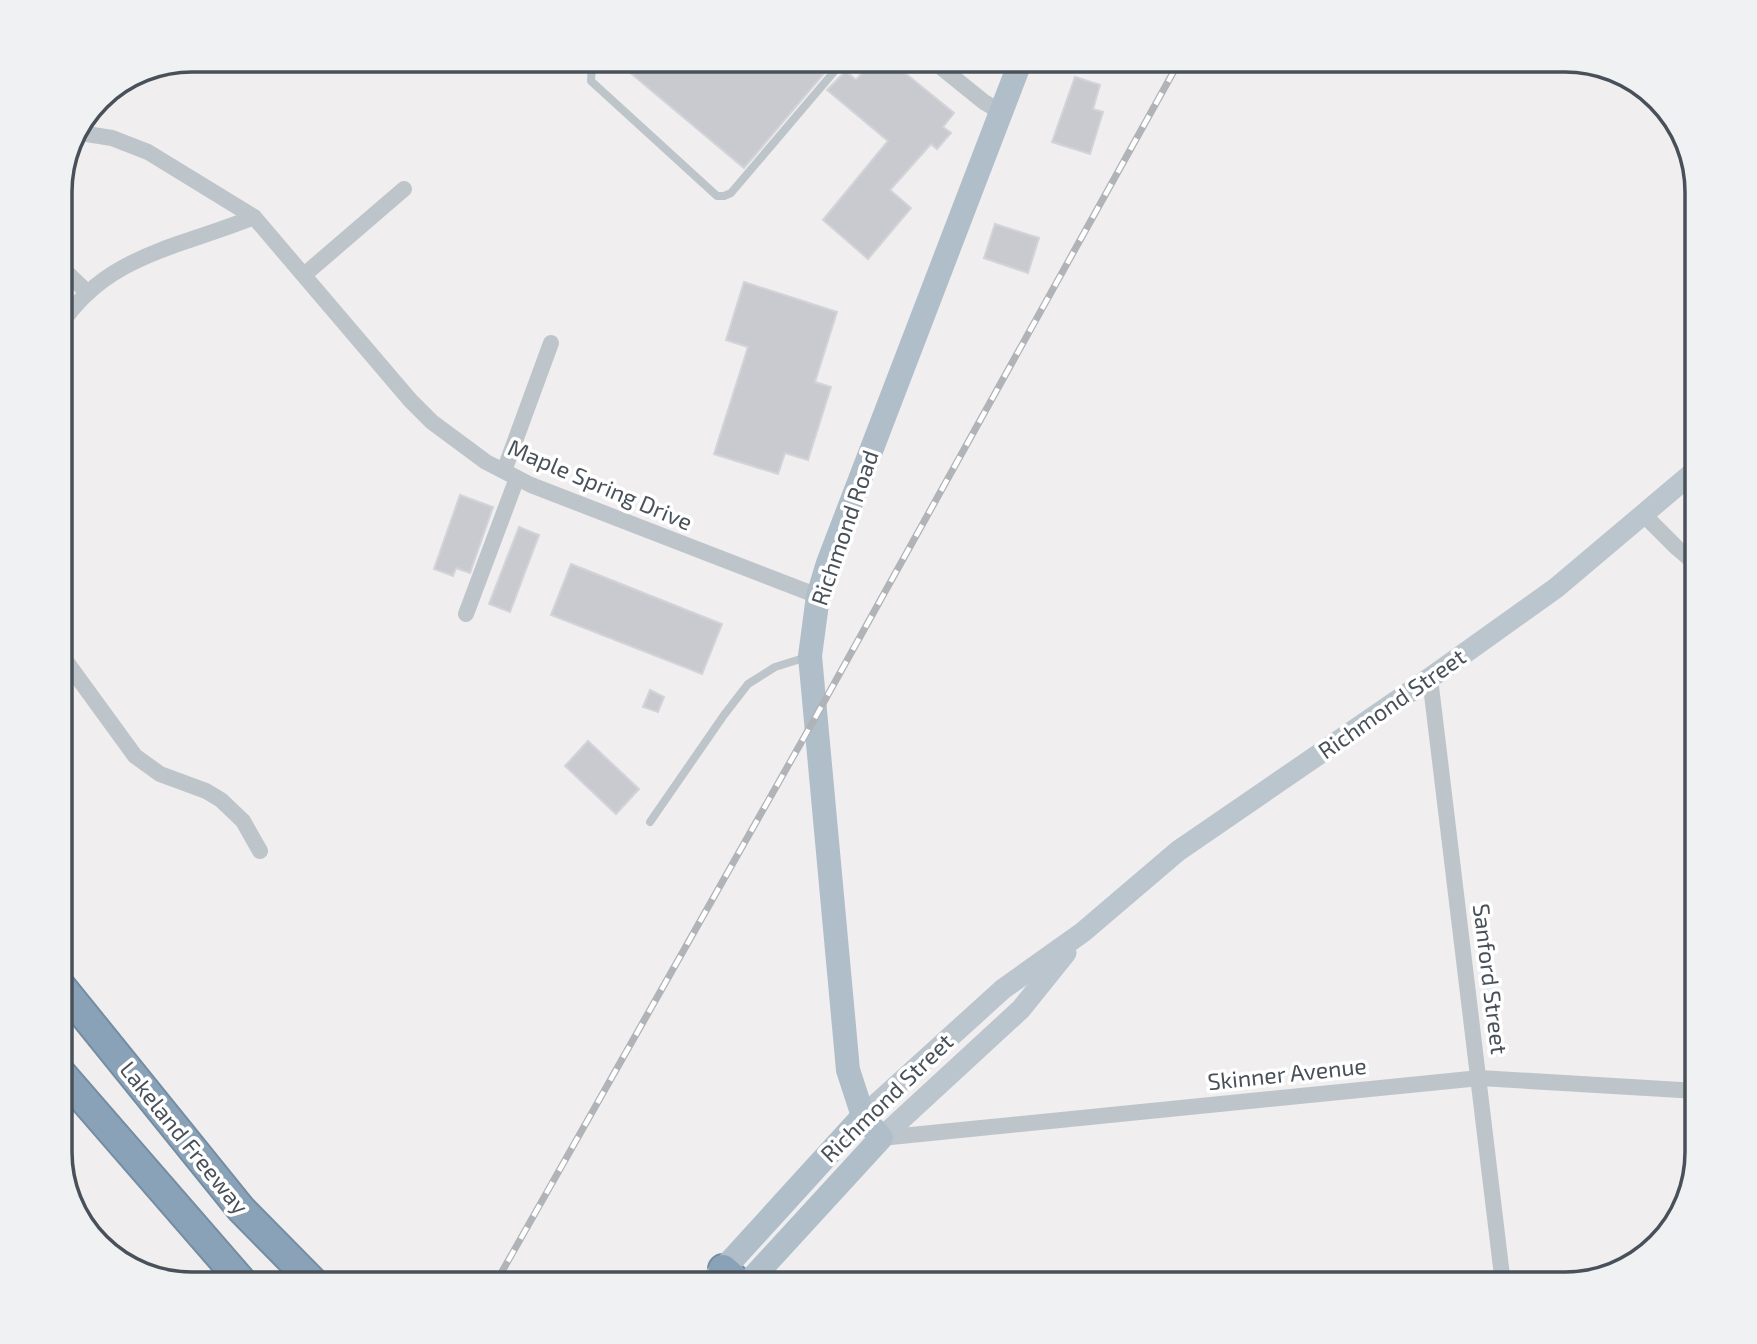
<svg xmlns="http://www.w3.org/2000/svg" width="1757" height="1344" viewBox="0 0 1757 1344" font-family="'Exo 2',sans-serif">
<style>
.building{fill:#c9cad0;stroke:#d2d4d9;stroke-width:2}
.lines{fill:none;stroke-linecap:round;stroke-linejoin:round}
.motorway-casing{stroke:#758da3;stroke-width:32}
.service{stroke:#bdc5cb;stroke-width:8}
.minor{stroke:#bdc5cb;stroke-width:16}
.secondary{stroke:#bbc5ce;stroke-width:21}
.primary{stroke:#b0beca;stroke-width:24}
.motorway{stroke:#8aa2b8;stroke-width:28}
.rail-casing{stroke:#b0b3b7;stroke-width:7}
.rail{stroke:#fff;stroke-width:4.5;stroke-dasharray:13;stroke-linecap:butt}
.labels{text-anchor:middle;stroke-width:7;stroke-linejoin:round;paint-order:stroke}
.street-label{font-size:23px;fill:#485159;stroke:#fff}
.rim{fill:none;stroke:#485159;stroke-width:3.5}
</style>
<rect width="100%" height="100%" fill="#f0eeee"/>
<g class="building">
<path d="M615,60H814L827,70L744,168Z"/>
<path d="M873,60H889L954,113L943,127L951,133L937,149L931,144L890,190L911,208L868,259L823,220L888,141L827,90L846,71L856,80Z"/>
<path d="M1075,77L1100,85L1093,109L1103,112L1090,154L1052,142Z"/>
<path d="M995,224L1039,238L1028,273L984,258Z"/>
<path d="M744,282L837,312L815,382L831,387L808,460L785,453L778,474L714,454L748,347L726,340Z"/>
<path d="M460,495L493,507L470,573L456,568L453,576L434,569Z"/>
<path d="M519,527L539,535L510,612L489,604Z"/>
<path d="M571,564L722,624L702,674L551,615Z"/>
<path d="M650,690L664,697L658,712L643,707Z"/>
<path d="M588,741L639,789L616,814L565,766Z"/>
</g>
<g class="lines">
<defs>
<g id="motorway">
<path d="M60,985L241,1209L315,1284"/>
<path d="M60,1072L244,1284"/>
<path d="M723,1269L740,1284"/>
</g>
</defs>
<use href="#motorway" class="motorway-casing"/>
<g class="service">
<path d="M597,60L592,65L591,81L717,196H724L731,193L844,60"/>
<path d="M650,822L724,715L748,684L775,667L807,657"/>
</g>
<g class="minor">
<path d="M932,60L984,102L1001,112"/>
<path d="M74,132L112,138L148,152L254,217L410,400L432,422L486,462L531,485L818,596"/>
<path d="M60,266L88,293"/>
<path d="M304,275L404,189"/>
<path d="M60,326C106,254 182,247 254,217"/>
<path d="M504,471L551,343"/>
<path d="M1644,515L1677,548L1697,565"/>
<path d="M466,614L517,478"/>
<path d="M60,653L135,756L160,774L206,791L221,800L243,821L260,851"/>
<path d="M1430,678L1503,1284"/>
<path d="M881,1138L1480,1078L1697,1091"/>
</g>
<g class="secondary">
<path d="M863,1116L1003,989L1083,932L1178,851L1430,678L1556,588L1697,469"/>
<path d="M881,1138L1021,1009L1066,953"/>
</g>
<g class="primary">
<path d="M710,1284L863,1116"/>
<path d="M747,1284L881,1138L863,1116L848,1070L810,656L818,596L828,563L1021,60"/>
</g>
<use href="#motorway" class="motorway"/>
<defs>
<path id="rail" d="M495,1284L815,718L1180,60"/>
</defs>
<use href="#rail" class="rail-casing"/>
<use href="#rail" class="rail"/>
</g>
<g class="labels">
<g class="street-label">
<text transform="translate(600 485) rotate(23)" y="8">Maple Spring Drive</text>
<text transform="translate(845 528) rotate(-71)" y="8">Richmond Road</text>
<text transform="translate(1392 704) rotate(-35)" y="8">Richmond Street</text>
<text transform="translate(1490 979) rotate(83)" y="8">Sanford Street</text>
<text transform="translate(1287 1074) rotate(-6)" y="8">Skinner Avenue</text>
<text transform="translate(887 1098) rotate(-44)" y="8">Richmond Street</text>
<text transform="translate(184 1138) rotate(51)" y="8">Lakeland Freeway</text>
</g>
</g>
<path d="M0 0H1757V1344H0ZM192 72H1565A120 120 0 0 1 1685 192V1152A120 120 0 0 1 1565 1272H192A120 120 0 0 1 72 1152V192A120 120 0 0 1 192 72Z" fill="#f0f1f2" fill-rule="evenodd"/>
<path class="rim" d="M192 72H1565A120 120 0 0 1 1685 192V1152A120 120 0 0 1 1565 1272H192A120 120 0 0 1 72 1152V192A120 120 0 0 1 192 72Z"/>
</svg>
